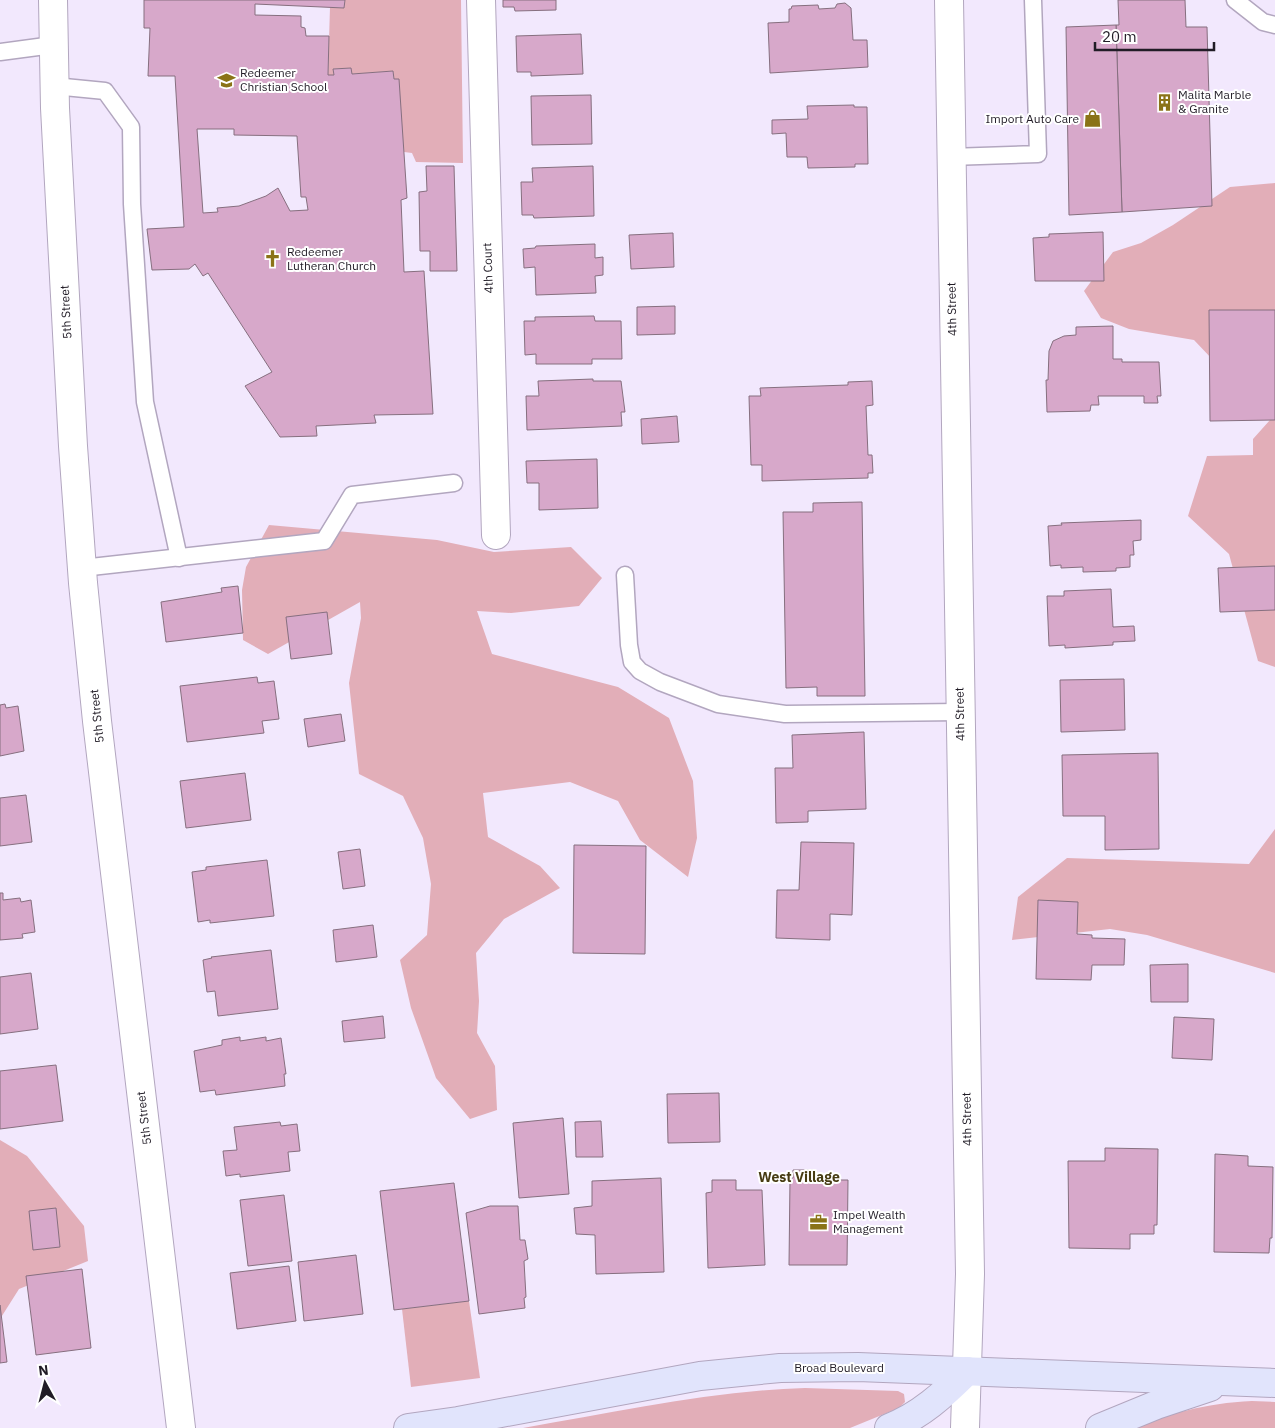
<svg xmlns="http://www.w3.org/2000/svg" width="1275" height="1428" viewBox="0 0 1275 1428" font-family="'IBM Plex Sans',sans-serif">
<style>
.green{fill:#e2aeb8}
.building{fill:#d7a8ca;stroke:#866f7f;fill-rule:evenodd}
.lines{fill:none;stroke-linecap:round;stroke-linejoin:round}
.service-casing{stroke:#b2a6bf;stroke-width:19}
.minor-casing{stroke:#b2a6bf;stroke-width:30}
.tertiary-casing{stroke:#b2a6bf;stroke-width:30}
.secondary-casing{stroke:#b2a6bf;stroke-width:30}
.service{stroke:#fff;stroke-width:16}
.minor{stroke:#fff;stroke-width:28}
.tertiary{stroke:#fff;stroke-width:28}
.secondary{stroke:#e1e4fc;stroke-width:28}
.labels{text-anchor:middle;stroke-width:4;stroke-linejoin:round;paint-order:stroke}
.poi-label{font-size:12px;fill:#211c26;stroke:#fff;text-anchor:start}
.street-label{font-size:12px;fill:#211c26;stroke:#fff}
.neighbourhood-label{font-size:14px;font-weight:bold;fill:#473c13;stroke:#fff}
</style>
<rect width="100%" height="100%" fill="#f2e8fd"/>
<g class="green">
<path d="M345,0H461L463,163L416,162L412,153L404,152L393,71L352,74L350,68L333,69L334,75H328L330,7L344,8Z"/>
<path d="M1275,183V667L1258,661L1229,554L1188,516L1207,456L1253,455V439L1270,420L1194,340L1129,329L1101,318L1084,291L1113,252L1141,243L1173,225L1230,187Z"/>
<path d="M269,525L437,540L494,552L571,547L602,578L579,606L511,613L477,611L492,654L618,687L669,718L693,781L697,838L688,877L640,840L618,801L570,782L483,793L488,837L540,866L560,888L504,919L476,953L479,1001L477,1033L495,1066L497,1110L470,1119L436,1078L411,1008L400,960L427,935L431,884L423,838L403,796L359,774L349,683L361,618L360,602L268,654L243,640L242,590L246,567Z"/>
<path d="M1275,829V973L1147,935L1110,929L1012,940L1018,897L1067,858L1249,864Z"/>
<path d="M0,1140L27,1156L84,1226L88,1261L19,1289L0,1319Z"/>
<path d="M469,1301L480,1378L411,1387L402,1309Z"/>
<path d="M805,1388L898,1391L904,1394L905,1402L899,1408L850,1428H523C617,1412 710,1391 805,1388Z"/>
<path d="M1252,1401L1275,1402V1428H1123C1168,1415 1205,1403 1252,1401Z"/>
</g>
<g class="building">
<path d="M144,0H345L344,8L255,4V15L301,16V27L305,28L306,36H329L328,75H334L333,69L351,68L352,74L393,71L394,79H399L407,198L401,200L404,272L424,271L433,414L374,415L376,423L316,426L317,436L280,437L245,386L272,372L208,273L203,276L195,264L189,269L152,270L147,229L184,227L175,76H148L150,28H144ZM197,129H234V135L297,136L301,197H306L308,210L290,211L278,188L266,196L239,206L217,208L218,212L203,213Z"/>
<path d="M503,0H556V10L515,11L514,7H503Z"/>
<path d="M1118,0H1185L1186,27H1207L1212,206L1122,212L1116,25H1119Z"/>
<path d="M845,3L851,8L853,40H867L868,67L770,73L768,23L789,22V9H791L792,6L818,5L819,9L835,8L837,4Z"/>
<path d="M1116,25L1122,212L1069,215L1066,27Z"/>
<path d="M581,34L583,74L531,76V72H517L516,36Z"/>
<path d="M591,95L592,144L532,145L531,96Z"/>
<path d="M854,105V107H867L868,164H855V167L808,168L807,157H787L786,133L772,134V120L808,119L807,106Z"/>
<path d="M426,166H454L457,271H430V251H420L419,192L427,191Z"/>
<path d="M593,166L594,216L534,218L533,215H522L521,182H533L532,168Z"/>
<path d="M1103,232L1104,281H1035L1033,238L1049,237V234Z"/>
<path d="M673,233L674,267L631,269L629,235Z"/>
<path d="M595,244V258L603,257V275L595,276L596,293L536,295L535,267L524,268L523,249L535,248L536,246Z"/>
<path d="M675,306V334L637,335V307Z"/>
<path d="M1209,310H1275V420L1210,421Z"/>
<path d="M594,316L595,321H621L622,359H592V364H536V354L525,355L524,321H535V317Z"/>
<path d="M1113,326V359H1122V362H1159L1161,396H1157L1158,403H1144V396H1098L1099,405H1091L1090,411L1047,412L1046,380H1048L1049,351L1053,341L1064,336L1076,335V327Z"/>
<path d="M593,379V381H621L625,412H621L622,426L527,430L526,396H539L538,381Z"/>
<path d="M872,381L873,405L866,406L868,455H872L873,473H868V478L762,481V465H751L749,396H761L760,388L848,385V382Z"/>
<path d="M677,416L679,442L642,444L641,419Z"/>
<path d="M597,459L598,508L539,510V483H527L526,461Z"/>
<path d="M862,502L865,696H817V687L786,688L783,512H813V503Z"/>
<path d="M1141,520V540L1133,541L1134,555H1130V567L1116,568V571L1083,572V567L1061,568V565L1050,566L1048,526L1062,525L1061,523Z"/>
<path d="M1275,566V610L1220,612L1218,568Z"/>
<path d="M238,586L243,633L166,642L161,602L222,592L221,588Z"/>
<path d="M1111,589L1113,627L1134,626L1135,641L1113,642V645L1065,648V645L1049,646L1047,596H1064V591Z"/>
<path d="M327,612L332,654L291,659L286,617Z"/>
<path d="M257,677L258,683L274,681L279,719L262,721L264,733L187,742L180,686Z"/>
<path d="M1124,679L1125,730L1061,732L1060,680Z"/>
<path d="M5,704L6,708L18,706L24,751L0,756V705Z"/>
<path d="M341,714L345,741L308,747L304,719Z"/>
<path d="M864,732L866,809L808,811V822L776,823L775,768H793L792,735Z"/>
<path d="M1158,753L1159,849L1105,850V816H1063L1062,755Z"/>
<path d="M245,773L251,820L186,828L180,781Z"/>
<path d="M26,795L32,842L0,846V798Z"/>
<path d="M801,842L854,843L852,915L830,914V940L776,938L777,890H799Z"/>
<path d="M574,845L646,846L645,954L573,953Z"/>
<path d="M360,849L365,886L343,889L338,852Z"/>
<path d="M267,860L274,916L210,923V920L198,922L192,872L206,870V867Z"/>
<path d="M0,893H3V900L20,898L21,902L31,900L35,932L22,934L23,938L0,940Z"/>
<path d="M1038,900L1078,902L1077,934L1092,935V938L1125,939L1124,965H1092L1091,980L1036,979Z"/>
<path d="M373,925L377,957L336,962L333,930Z"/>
<path d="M271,950L278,1009L218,1016L215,991L207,992L203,960L212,958L211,957Z"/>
<path d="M1188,964V1002H1151L1150,965Z"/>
<path d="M31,973L38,1029L0,1034V977Z"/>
<path d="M383,1016L385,1038L344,1042L342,1021Z"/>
<path d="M1174,1017L1214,1019L1212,1060L1172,1058Z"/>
<path d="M240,1037V1041L266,1037V1041L281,1038L286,1074H284L285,1086L216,1095L215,1090L200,1092L194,1051L222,1045V1040Z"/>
<path d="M56,1065L63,1121L0,1129V1071Z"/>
<path d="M719,1093L720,1142L668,1143L667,1094Z"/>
<path d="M563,1118L569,1194L519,1198L513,1123Z"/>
<path d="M601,1121L603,1157H576L575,1122Z"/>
<path d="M280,1122L281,1126L297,1124L300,1151L288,1152L290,1171L240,1177V1174L226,1176L223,1151L237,1150L234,1127Z"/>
<path d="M1105,1148L1158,1149L1157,1225H1154V1234H1130V1249L1069,1248L1068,1161H1105Z"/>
<path d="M1215,1154L1248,1156V1166L1273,1167L1272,1238H1270L1269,1253L1214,1252Z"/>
<path d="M793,1170H815V1180H848L847,1265H789L790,1179L793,1178Z"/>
<path d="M661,1178L664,1272L596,1274L595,1235L576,1234L574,1208L592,1206V1181Z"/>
<path d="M712,1180H736V1190H762L765,1265L708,1268L706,1193L712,1192Z"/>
<path d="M454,1183L469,1301L394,1310L380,1191Z"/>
<path d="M284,1195L292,1261L248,1266L240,1200Z"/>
<path d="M490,1206H518L520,1240H525L528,1259L524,1261L526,1297L524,1298L525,1308L479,1314L466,1213Z"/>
<path d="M56,1208L60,1247L33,1250L29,1211Z"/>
<path d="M356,1255L363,1314L304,1321L298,1262Z"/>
<path d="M289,1266L296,1321L237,1329L230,1273Z"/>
<path d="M82,1269L91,1348L36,1355L26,1276Z"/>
<path d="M0,1305L7,1362L0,1363Z"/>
</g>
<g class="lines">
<defs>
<g id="service">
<path d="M1235,0L1263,22L1275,25"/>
<path d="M0,52L53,45"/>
<path d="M54,86L105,91L131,127L132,204L145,402L179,558"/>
<path d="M950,157L1038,154L1033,0"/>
<path d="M82,568L324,541L352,495L454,483"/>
<path d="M625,575L629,645L632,662L640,671L660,682L718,704L785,714L960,712"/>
</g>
<g id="minor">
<path d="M53,0L55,108L73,446L83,583L97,721L181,1428"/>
<path d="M481,0L496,535"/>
</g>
<path id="tertiary" d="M949,0L970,1274L965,1428"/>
<g id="secondary">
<path d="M408,1428L458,1421L700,1376L780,1368L858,1367L1275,1383"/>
<path d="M889,1428C920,1416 944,1394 967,1371"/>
<path d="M1100,1428L1156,1405L1210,1387"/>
</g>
</defs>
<use href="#service" class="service-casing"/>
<use href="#minor" class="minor-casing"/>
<use href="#tertiary" class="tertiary-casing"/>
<use href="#secondary" class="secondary-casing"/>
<use href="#service" class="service"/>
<use href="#minor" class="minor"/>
<use href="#tertiary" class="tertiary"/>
<use href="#secondary" class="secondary"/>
</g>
<defs>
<symbol id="school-bare" viewBox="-9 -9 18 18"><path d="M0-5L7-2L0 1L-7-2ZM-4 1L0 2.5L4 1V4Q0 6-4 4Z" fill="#8a7317" stroke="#fff" stroke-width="2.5" paint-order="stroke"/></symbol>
<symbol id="building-bare" viewBox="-9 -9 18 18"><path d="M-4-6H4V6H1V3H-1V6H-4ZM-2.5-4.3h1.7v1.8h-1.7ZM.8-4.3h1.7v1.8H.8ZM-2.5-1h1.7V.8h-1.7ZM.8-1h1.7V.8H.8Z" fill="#8a7317" stroke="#fff" stroke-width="2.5" paint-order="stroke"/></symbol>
<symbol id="shop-bare" viewBox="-9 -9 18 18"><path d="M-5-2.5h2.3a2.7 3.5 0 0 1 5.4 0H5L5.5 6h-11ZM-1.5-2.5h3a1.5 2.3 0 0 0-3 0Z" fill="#8a7317" stroke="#fff" stroke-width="2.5" paint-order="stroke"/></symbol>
<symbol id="church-bare" viewBox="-9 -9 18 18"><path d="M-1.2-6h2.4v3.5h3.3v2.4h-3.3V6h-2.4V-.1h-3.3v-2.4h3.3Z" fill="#8a7317" stroke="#fff" stroke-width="2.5" paint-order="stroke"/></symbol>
<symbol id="office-bare" viewBox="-9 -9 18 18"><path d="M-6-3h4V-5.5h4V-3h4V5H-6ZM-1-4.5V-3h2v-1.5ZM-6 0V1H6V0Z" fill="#8a7317" stroke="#fff" stroke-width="2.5" paint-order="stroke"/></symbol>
</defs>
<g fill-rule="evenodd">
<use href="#school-bare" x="214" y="68" width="25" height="25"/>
<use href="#building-bare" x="1152" y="90" width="25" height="25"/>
<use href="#shop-bare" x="1080" y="106" width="25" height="25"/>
<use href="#church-bare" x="260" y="246" width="25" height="25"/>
<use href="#office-bare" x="806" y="1210" width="25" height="25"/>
</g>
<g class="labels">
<g class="poi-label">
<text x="240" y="77">Redeemer<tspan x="240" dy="14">Christian School</tspan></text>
<text x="1178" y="99">Malita Marble<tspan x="1178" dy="14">&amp; Granite</tspan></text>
<text x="1079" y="123" text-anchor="end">Import Auto Care</text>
<text x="287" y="256">Redeemer<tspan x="287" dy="14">Lutheran Church</tspan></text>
<text x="833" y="1219">Impel Wealth<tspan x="833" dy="14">Management</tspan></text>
</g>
<g class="street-label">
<text transform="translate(488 268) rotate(-92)" y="4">4th Court</text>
<text transform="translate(952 309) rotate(-91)" y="4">4th Street</text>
<text transform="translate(66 312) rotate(-93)" y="4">5th Street</text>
<text transform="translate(960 714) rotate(-91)" y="4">4th Street</text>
<text transform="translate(97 716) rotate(-96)" y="4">5th Street</text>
<text transform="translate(144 1118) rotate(-97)" y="4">5th Street</text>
<text transform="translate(967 1119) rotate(-91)" y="4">4th Street</text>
<text x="839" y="1372">Broad Boulevard</text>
</g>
<g class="neighbourhood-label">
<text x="799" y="1182">West Village</text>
</g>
</g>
<g transform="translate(45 1383) rotate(353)" stroke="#ffffff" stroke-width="4" paint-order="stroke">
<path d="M0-4L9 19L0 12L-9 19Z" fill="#211c26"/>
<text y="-8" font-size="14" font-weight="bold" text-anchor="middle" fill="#211c26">N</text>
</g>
<path d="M1095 42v8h119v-8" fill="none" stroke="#211c26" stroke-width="2.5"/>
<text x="1102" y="42" font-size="15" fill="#211c26" stroke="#ffffff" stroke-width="4" paint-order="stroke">20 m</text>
</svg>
